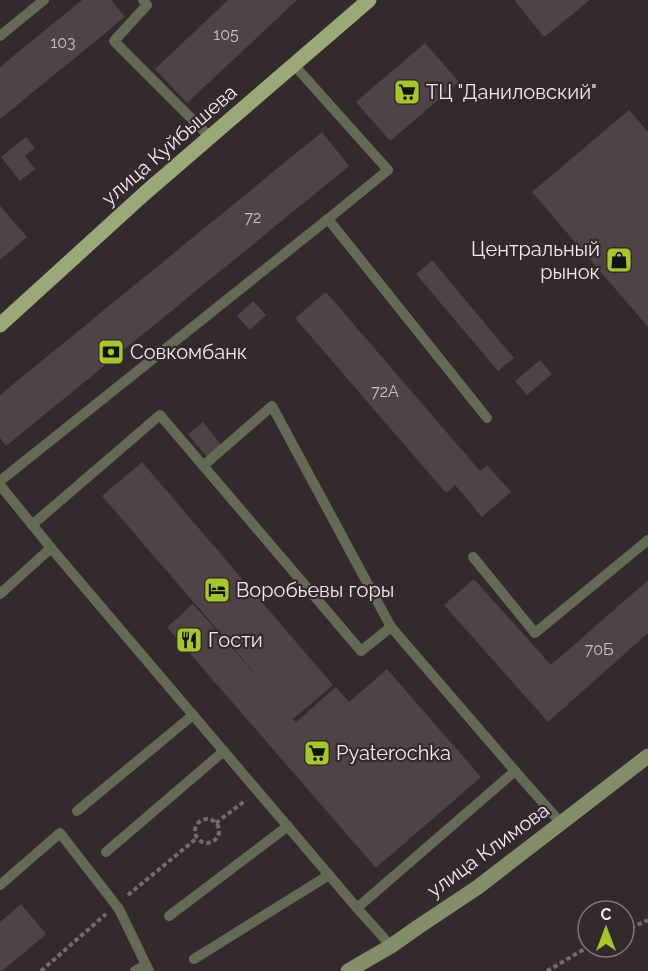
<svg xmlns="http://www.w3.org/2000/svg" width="648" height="971" viewBox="0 0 648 971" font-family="Raleway,sans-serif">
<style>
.building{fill:#504347}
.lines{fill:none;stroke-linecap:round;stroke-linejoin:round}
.path{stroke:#756b6d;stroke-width:4;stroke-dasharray:4.5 3;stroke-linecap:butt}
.lane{stroke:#636b54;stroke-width:10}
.secondary{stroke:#828e68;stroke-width:15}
.primary{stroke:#99a978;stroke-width:15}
.labels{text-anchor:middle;stroke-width:4.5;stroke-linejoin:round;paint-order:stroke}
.number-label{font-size:16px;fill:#cac1c4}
.poi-label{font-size:20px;fill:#f3ebed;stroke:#34292c;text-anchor:start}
.street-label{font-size:20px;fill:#f3ebed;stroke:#34292c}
</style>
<rect width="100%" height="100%" fill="#34292c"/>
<g class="building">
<path d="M82,0H111L125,17L0,119V67Z"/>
<path d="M228,0H297L187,103L155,69Z"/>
<path d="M514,0H590L544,37Z"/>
<path d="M425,43L459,82L390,141L356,102Z"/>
<path d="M629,110L648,132V327L532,192Z"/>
<path d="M322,132L349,166L6,446L0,438V395Z"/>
<path d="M26,137L35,148L25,156L35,169L20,181L1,157Z"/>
<path d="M0,206L27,237L0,260Z"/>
<path d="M432,260L514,358L498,371L416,274Z"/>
<path d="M326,292L480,471L487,465L511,492L482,517L455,485L446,493L295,318Z"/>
<path d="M253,301L266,315L250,330L237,316Z"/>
<path d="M540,360L552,374L527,395L515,381Z"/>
<path d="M203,422L222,446L207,457L188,434Z"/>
<path d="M142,462L333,685L293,719L296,722L336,687L349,702L387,669L481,777L376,868L167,627L193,604L272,693L102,496Z"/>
<path d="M474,579L551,665L648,580V633L548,722L444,605Z"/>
<path d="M21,904L46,934L2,971H0V922Z"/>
</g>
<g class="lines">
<g class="path">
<circle cx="207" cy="831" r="12"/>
<path d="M216,823L246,800"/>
<path d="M128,895L197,838"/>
<path d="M624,931L648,920"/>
<path d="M41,971L106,914"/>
<path d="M547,971L588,947"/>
</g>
<g class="lane">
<path d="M143,0L147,5L114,41L210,137"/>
<path d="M0,36L44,0"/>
<path d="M294,65L388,170L328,219L487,418"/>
<path d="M203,466L272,406L391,627L515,771L561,823"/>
<path d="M0,481L328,219"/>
<path d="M0,485L51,548L0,594"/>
<path d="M32,525L160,415L361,651L391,627"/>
<path d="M51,548L357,908L391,946"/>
<path d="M473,557L535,633L648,540"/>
<path d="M77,811L193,715"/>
<path d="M106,852L224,751"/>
<path d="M0,885L60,833L119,909L149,971"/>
<path d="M357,908L515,771"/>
<path d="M169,916L288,826"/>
<path d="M194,959L329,875"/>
<path d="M135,971L146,965"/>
</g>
<path class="secondary" d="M348,971L391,946L418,927L478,887L648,756"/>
<path class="primary" d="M0,325L145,193L369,0"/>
</g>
<defs>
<symbol id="supermarket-square" viewBox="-11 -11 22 22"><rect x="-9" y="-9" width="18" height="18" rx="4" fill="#a4c825" stroke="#34292c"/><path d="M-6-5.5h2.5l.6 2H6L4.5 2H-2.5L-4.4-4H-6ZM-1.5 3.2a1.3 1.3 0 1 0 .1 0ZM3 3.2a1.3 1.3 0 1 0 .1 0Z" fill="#111"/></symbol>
<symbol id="shop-square" viewBox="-11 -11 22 22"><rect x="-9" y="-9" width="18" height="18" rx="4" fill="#a4c825" stroke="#34292c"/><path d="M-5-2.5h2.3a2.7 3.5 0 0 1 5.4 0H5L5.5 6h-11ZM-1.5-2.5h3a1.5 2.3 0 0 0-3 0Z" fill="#111"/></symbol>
<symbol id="bank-square" viewBox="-11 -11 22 22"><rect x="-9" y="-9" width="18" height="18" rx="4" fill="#a4c825" stroke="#34292c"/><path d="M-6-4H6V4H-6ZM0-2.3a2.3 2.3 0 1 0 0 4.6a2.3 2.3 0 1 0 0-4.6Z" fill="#111"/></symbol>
<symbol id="hotel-square" viewBox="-11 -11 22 22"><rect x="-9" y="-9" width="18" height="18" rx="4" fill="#a4c825" stroke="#34292c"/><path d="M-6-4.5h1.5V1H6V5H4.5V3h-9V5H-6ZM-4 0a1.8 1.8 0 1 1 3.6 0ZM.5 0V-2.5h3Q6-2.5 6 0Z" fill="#111"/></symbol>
<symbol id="restaurant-square" viewBox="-11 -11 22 22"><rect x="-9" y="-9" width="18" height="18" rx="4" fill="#a4c825" stroke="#34292c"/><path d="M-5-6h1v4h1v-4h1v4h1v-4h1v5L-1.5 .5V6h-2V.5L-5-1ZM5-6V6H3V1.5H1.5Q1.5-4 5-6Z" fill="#111"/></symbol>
</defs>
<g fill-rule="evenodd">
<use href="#supermarket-square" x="392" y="77" width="30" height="30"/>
<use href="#shop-square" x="604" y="245" width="30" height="30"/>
<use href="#bank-square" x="96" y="337" width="30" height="30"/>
<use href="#hotel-square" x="202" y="575" width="30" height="30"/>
<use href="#restaurant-square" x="174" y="625" width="30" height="30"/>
<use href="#supermarket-square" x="302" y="738" width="30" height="30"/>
</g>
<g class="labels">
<g class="number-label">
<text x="226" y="40">105</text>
<text x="63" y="48">103</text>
<text x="253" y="223">72</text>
<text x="385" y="397">72А</text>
<text x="599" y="655">70Б</text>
</g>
<g class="poi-label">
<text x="426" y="99">ТЦ "Даниловский"</text>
<text x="600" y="256" text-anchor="end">Центральный<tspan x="600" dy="23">рынок</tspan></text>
<text x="130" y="359">Совкомбанк</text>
<text x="236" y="597">Воробьевы горы</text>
<text x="208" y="647">Гости</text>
<text x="336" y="760">Pyaterochka</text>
</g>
<g class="street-label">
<text transform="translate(169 145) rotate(-41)" y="7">улица Куйбышева</text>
<text transform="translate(488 850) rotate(-36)" y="7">улица Климова</text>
</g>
</g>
<g transform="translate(606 929)"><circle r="28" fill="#34292c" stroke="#807779" stroke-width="1.5"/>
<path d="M0-4.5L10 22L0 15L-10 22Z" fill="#a4c825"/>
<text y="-9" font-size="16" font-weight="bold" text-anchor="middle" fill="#f3ebed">С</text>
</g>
</svg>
